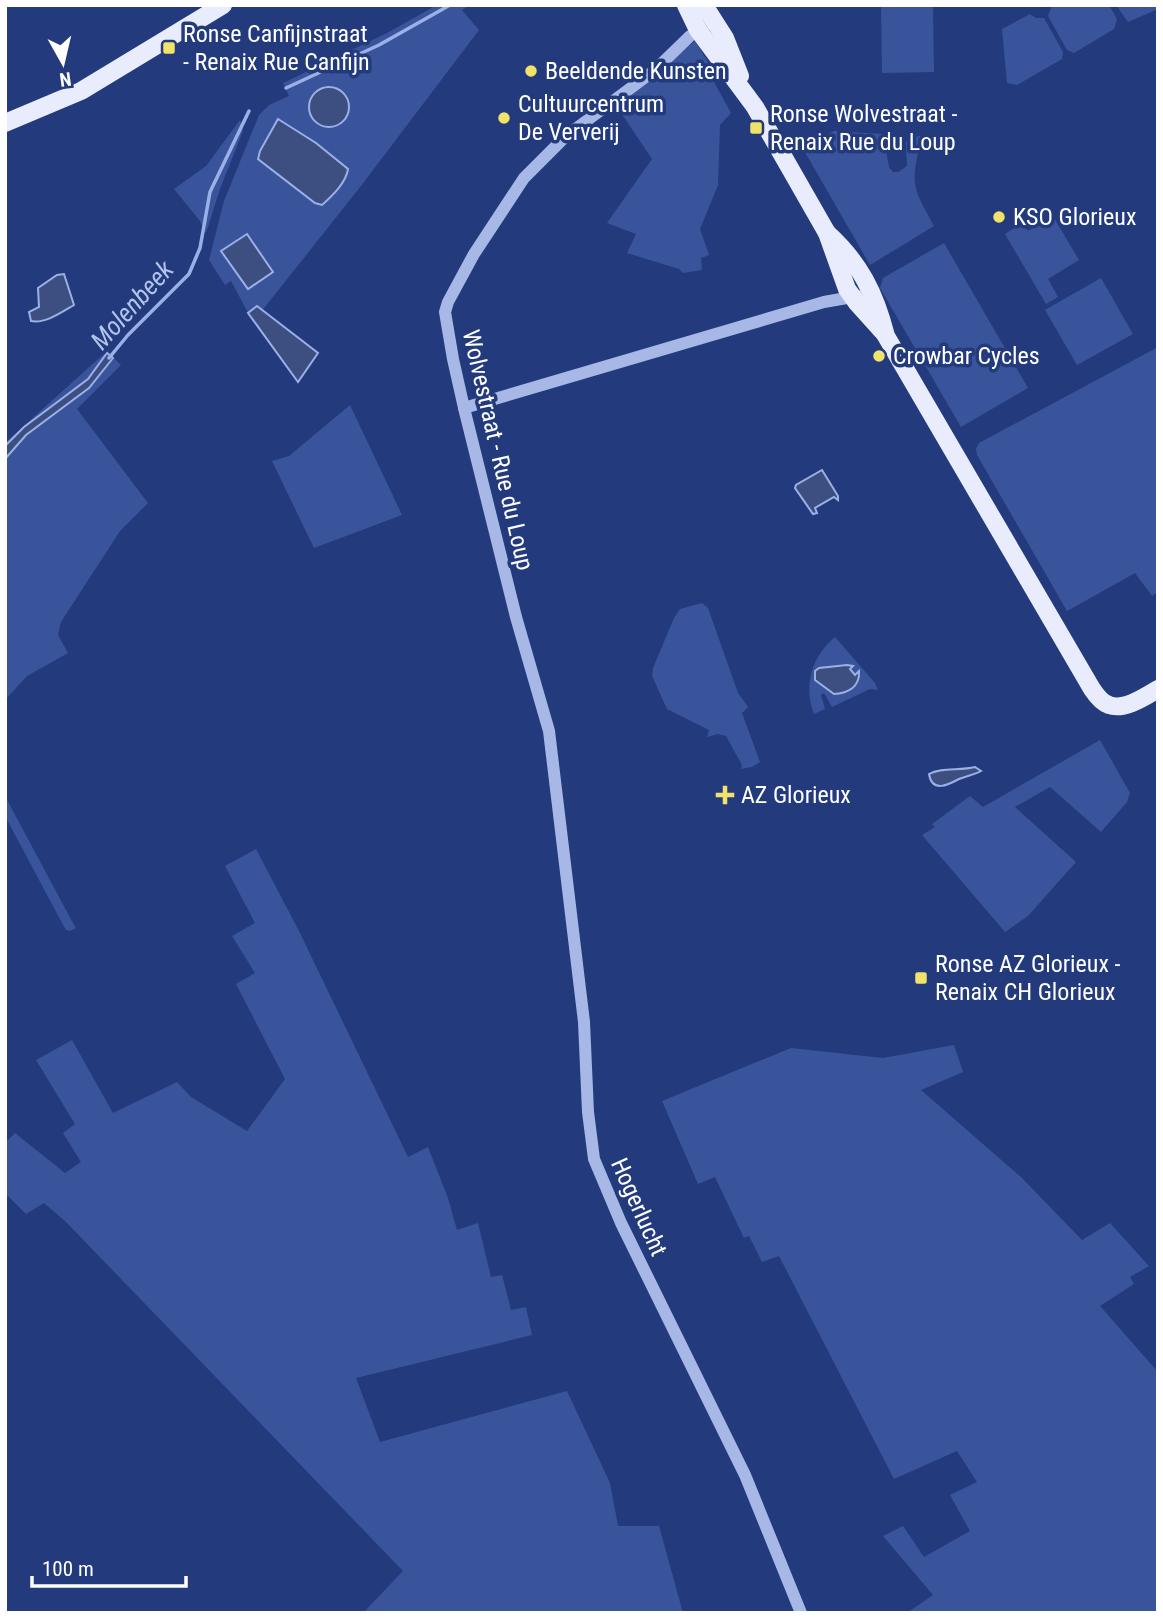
<svg xmlns="http://www.w3.org/2000/svg" width="1163" height="1618" viewBox="0 0 1163 1618" font-family="'Roboto Condensed',sans-serif">
<style>
.green{fill:#3a549c;fill-rule:evenodd}
.water{fill:#3d4e80;stroke:#9bb0e7;stroke-width:2}
.lines{fill:none;stroke-linecap:round;stroke-linejoin:round}
.stream{stroke:#9bb0e7;stroke-width:3.5}
.tertiary{stroke:#a7b8e6;stroke-width:12}
.primary{stroke:#e8ecfd;stroke-width:18}
.poi-dot{fill:#f1e26a;stroke:#233a7d;stroke-width:2.5}
.labels{text-anchor:middle;stroke-width:7;stroke-linejoin:round;paint-order:stroke}
.poi-label{font-size:24px;fill:#fff;stroke:#233a7d;text-anchor:start}
.street-label{font-size:24px;fill:#fff;stroke:#233a7d}
.water-label{font-size:26px;font-style:italic;fill:#b2c3ed;stroke:#233a7d}
</style>
<rect width="100%" height="100%" fill="#233a7d"/>
<g class="green">
<path d="M437,5H470L462,10L479,30L361,186L253,322L231,281L225,285L209,260L224,201L259,115L269,105L289,96L283,83L387,33ZM348,101C353,135 309,133 309,103ZM259,159L348,174L325,203L319,205Z"/>
<path d="M881,5H933L934,72L882,73Z"/>
<path d="M1052,5H1109L1117,19L1114,29L1074,53L1067,50L1048,16Z"/>
<path d="M1116,5H1158V9L1128,22Z"/>
<path d="M1030,14L1036,18H1044L1063,52L1062,59L1017,85L1007,83L1002,29Z"/>
<path d="M695,41L718,78L714,82L731,113L720,125L718,185L700,229L709,255L701,258L702,270L683,273L679,269L627,253L636,234L607,223L652,159L615,104Z"/>
<path d="M240,120L243,131L220,189L206,233L200,221L174,189L206,166Z"/>
<path d="M834,131L883,134L889,167L893,172H898L907,166L906,142C919,132 934,136 949,139V151L931,145L919,150C909,187 917,194 934,226L870,265L802,147Z"/>
<path d="M1053,216L1079,260L1048,279L1058,297L1046,304L1005,234L1022,223L1028,231Z"/>
<path d="M944,243L1028,388L961,427L880,288L883,278Z"/>
<path d="M1101,278L1133,334L1077,365L1045,310Z"/>
<path d="M1158,347V592L1152,596L1135,573L1067,611L977,455L976,449L979,443Z"/>
<path d="M107,351L121,365L77,409L148,503L120,531L61,622L58,635L68,653L27,676L5,700V443Z"/>
<path d="M350,405L402,515L314,548L272,461L289,456Z"/>
<path d="M702,603L708,608L738,693L748,707L742,713L760,762L752,767L741,769L742,765L726,736L718,734L707,737L709,730L667,709L652,676L653,668L674,618L680,609Z"/>
<path d="M835,637L875,683L878,690L870,689L832,707L824,693L821,695L825,709L814,714C803,685 812,656 835,637Z"/>
<path d="M1100,740L1130,793L1127,802L1101,832L1050,787L1015,807L1076,862L1028,916L1005,932L922,835L935,827L932,824L970,796L983,807Z"/>
<path d="M5,796L74,925L76,928L70,931L66,930L62,923L5,816Z"/>
<path d="M256,849L299,931L408,1157L428,1147L448,1198L457,1230L478,1223L491,1277L502,1275L511,1310L526,1307L532,1335L356,1378L380,1442L567,1391L610,1483L618,1526H659L683,1613H363L403,1571L66,1222L44,1203L26,1214L5,1193V1143L15,1133L65,1173L81,1162L63,1133L75,1124L36,1060L72,1040L113,1113L177,1082L191,1097L247,1131L285,1079L236,984L255,973L232,936L255,923L225,866Z"/>
<path d="M954,1045L963,1072L921,1090L1021,1177L1082,1240L1110,1223L1149,1266L1130,1277L1134,1284L1100,1306L1158,1372V1613H907L933,1595L883,1536L903,1526L924,1557L970,1531L950,1495L977,1482L957,1451L894,1479L779,1256L762,1262L749,1236L744,1238L715,1177L698,1184L662,1101L791,1048L883,1058Z"/>
</g>
<g class="water">
<circle cx="329" cy="107" r="20"/>
<path d="M278,119L316,143L348,169C346,183 332,196 322,205L315,203L258,159L260,151Z"/>
<path d="M247,234L273,272L248,289L221,251Z"/>
<path d="M64,274L74,305C62,312 45,324 31,321L29,312L39,307L38,288L57,275Z"/>
<path d="M257,306L318,353L298,382L248,313Z"/>
<path d="M107,353L113,358L89,388L26,435L5,459V446L24,427L88,379Z"/>
<path d="M822,470L838,496V500L834,497L815,508L817,513L813,514L795,488L796,485Z"/>
<path d="M847,665L853,666L850,669L855,675L859,671C860,687 848,693 834,694L815,680V671L819,668Z"/>
<path d="M975,767L981,771C974,775 966,776 959,779C948,785 932,793 929,774C941,767 960,771 975,767Z"/>
</g>
<g class="lines">
<g class="stream">
<path d="M286,88L379,45L450,5"/>
<path d="M109,358L128,335L189,274L200,248L210,192L249,111"/>
</g>
<g class="tertiary">
<path d="M703,28L690,36L655,70L566,136L524,178L474,254L448,302L445,312L453,359L464,408L516,617L549,731L584,1022L588,1112L594,1159L621,1223L745,1475L801,1613"/>
<path d="M464,408L824,302L858,296"/>
</g>
<g class="primary">
<path d="M686,5L698,30L755,107L827,233L847,289L857,303L884,333"/>
<path d="M704,5L725,38L740,76"/>
<path d="M5,123L81,91L223,5"/>
<path d="M827,233C860,263 875,293 886,336L1092,689C1096,695 1102,703 1109,705C1124,711 1146,696 1158,689"/>
</g>
</g>
<g class="poi-dot">
<rect x="162" y="41" width="14" height="14" rx="3.5"/>
<circle cx="531" cy="71" r="7"/>
<circle cx="504" cy="118" r="7"/>
<rect x="749" y="121" width="14" height="14" rx="3.5"/>
<circle cx="999" cy="217" r="7"/>
<circle cx="879" cy="356" r="7"/>
<path d="M721.5 784.5h7v7h7v7h-7v7h-7v-7h-7v-7h7z"/>
<rect x="914" y="971" width="14" height="14" rx="3.5"/>
</g>
<g class="labels">
<g class="poi-label">
<text x="183" y="42">Ronse Canfijnstraat<tspan x="183" dy="28">- Renaix Rue Canfijn</tspan></text>
<text x="545" y="79">Beeldende Kunsten</text>
<text x="518" y="112">Cultuurcentrum<tspan x="518" dy="28">De Ververij</tspan></text>
<text x="770" y="122">Ronse Wolvestraat -<tspan x="770" dy="28">Renaix Rue du Loup</tspan></text>
<text x="1013" y="225">KSO Glorieux</text>
<text x="893" y="364">Crowbar Cycles</text>
<text x="741" y="803">AZ Glorieux</text>
<text x="935" y="972">Ronse AZ Glorieux -<tspan x="935" dy="28">Renaix CH Glorieux</tspan></text>
</g>
<g class="street-label">
<text transform="translate(498 450) rotate(77)" y="8">Wolvestraat - Rue du Loup</text>
<text transform="translate(639 1207) rotate(66)" y="8">Hogerlucht</text>
</g>
<g class="water-label">
<text transform="translate(132 305) rotate(-48)" y="9">Molenbeek</text>
</g>
</g>
<rect width="1163" height="1618" fill="none" stroke="#ffffff" stroke-width="14"/>
<g transform="translate(63 63) rotate(172)" stroke="#233a7d" stroke-width="5" paint-order="stroke">
<path d="M0-5L12 26L0 18L-12 26Z" fill="#ffffff"/>
<text y="-10" font-size="19" font-weight="bold" text-anchor="middle" fill="#ffffff">N</text>
</g>
<path d="M32 1576v10h154v-10" fill="none" stroke="#ffffff" stroke-width="3.5"/>
<text x="42" y="1576" font-size="21" fill="#ffffff" stroke="#233a7d" stroke-width="5" paint-order="stroke">100 m</text>
</svg>
